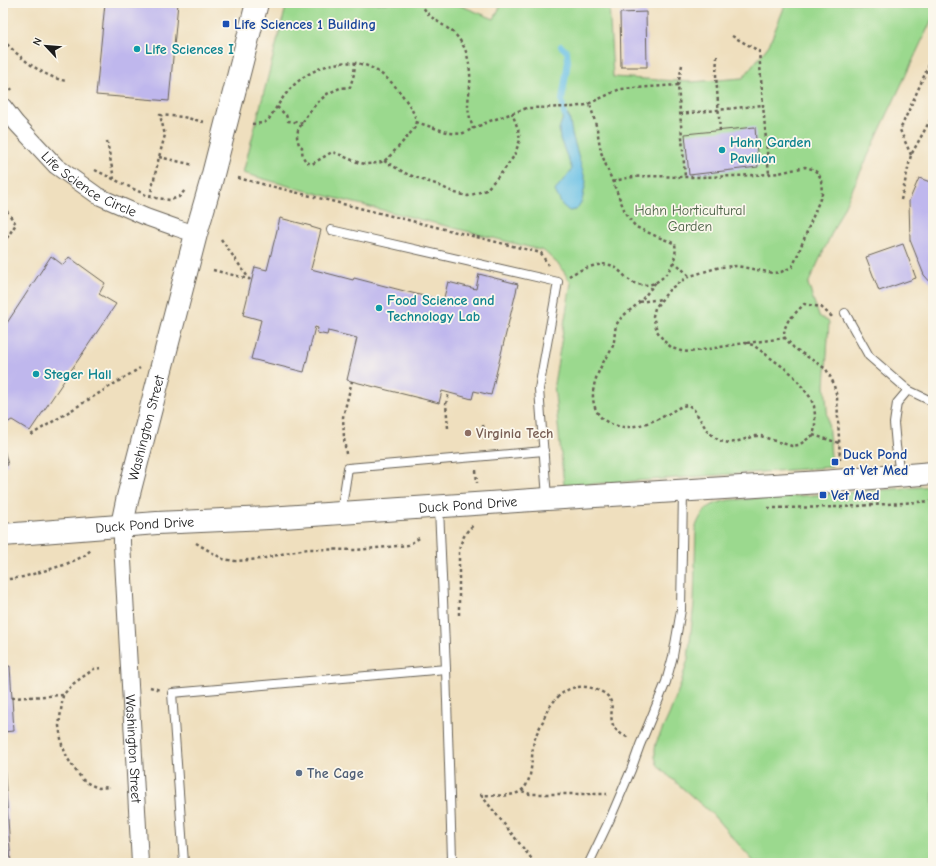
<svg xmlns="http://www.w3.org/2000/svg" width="936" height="866" viewBox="0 0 936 866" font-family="'Comic Neue',sans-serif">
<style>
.green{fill:#9bd98e;stroke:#5c7a55}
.water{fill:#68c0e5;stroke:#426e80}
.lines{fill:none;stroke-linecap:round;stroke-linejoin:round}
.stream{stroke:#68c0e5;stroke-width:6}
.building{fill:#bfb7ed}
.lane-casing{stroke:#666055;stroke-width:10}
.street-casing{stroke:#666055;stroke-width:18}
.secondary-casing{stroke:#666055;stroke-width:24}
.path{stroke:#666055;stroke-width:2.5;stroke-dasharray:3 3;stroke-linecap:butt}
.lane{stroke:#fff;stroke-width:8}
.street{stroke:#fff;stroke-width:16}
.secondary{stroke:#fff;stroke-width:22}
.transit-dot{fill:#1a4fb4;stroke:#fbf7ec;stroke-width:1.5}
.culture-dot{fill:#0f9aa8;stroke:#fbf7ec;stroke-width:1.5}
.education-dot{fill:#8d6e63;stroke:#fbf7ec;stroke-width:1.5}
.service-dot{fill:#5c6f8a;stroke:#fbf7ec;stroke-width:1.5}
.labels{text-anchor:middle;stroke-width:3.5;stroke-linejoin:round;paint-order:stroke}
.transit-label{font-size:14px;font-weight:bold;fill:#164399;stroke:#fbf7ec;text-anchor:start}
.culture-label{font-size:14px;font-weight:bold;fill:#0d838f;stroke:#fbf7ec;text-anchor:start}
.street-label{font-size:14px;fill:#1c1c1c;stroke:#fbf7ec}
.park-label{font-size:14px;fill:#485e44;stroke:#fbf7ec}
.education-label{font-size:14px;font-weight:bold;fill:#785e54;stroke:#fbf7ec;text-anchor:start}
.service-label{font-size:14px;font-weight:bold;fill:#4e5e75;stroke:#fbf7ec;text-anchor:start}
</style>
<rect width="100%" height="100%" fill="#fbf7ec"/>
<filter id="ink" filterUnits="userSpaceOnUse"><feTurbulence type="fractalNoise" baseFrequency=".025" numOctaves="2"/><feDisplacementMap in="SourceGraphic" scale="8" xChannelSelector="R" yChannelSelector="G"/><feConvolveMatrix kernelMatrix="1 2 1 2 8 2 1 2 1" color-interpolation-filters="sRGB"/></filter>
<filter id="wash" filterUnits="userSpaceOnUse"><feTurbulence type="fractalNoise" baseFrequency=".012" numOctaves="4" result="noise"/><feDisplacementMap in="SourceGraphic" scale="16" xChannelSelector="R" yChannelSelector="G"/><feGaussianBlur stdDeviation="0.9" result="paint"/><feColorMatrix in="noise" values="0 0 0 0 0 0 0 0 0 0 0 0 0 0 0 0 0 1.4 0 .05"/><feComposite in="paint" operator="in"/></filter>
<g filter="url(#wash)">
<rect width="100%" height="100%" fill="#efdfbe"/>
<g class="green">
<path d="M287,3H454L494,19L502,3H609L613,77L692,82L743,78L769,45L786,3H933V17L808,284L819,316L829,322L825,386L832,467L564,486L554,384L571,283L560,266L544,251L466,231L299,189L243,173Z"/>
<path d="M933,486V863H755L712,814L662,770L657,764L655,757V750L656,743L669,715L680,686L688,659L694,604L696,526C704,507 711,504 729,500L815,495Z"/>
</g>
<path class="water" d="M564,114L569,116L572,134L586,182L582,201L576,210L569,211L562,205L555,191L559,185L565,179L572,169L560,139L559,129Z"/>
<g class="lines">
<path class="stream" d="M561,46L567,52L568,61L562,100L564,114"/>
</g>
<g id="blocks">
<g class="building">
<path d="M105,3H178L169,101L96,95Z"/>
<path d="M646,12L647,67H621L620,13Z"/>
<path d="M755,127L758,167L689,175L685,134Z"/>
<path d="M919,178L933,183V285L924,275L910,240L909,201Z"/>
<path d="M280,218L311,226V227L321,230L311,269L353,280L354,278L443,301L448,282L476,289L479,274L518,284L491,395L474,391L472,399L442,391L439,403L347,380L357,338L328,331L327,335L317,333L318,328L315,327L304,372L251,359L261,320L243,315L255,267L267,270Z"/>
<path d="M903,244L916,278L879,291L866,257Z"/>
<path d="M51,256L63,265L69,257L105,283L99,294L116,304L30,431L12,420L3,425V329Z"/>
<path d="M3,445L8,465L3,466Z"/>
<path d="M10,666L14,731L3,732V667Z"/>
<path d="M3,762H4L11,863H3Z"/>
</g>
</g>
</g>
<g filter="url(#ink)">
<use href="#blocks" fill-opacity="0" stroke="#666055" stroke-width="1"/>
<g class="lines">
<defs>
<g id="lane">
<path d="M331,230L558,282L539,389L547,498"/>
<path d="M845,313L869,356L908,390L933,402"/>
<path d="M900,475L896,446L894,423L897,403L908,390"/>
<path d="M439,508L446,669L452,859L448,863"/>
<path d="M341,513L348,468L544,451"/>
<path d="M184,863L172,693L446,669"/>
<path d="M589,863L610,819L631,770L640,745L666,682L673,656L681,610L683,491"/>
</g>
<g id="street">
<path id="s1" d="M3,106L16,123L56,166L98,196L146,217L177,228L196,234"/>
<path id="s2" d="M122,525V543L140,863"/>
</g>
<g id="secondary">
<path id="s3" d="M122,525L127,501L196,234L211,182L257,3"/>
<path id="s4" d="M3,535L157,523L269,518L341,513L547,499L822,482L933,473"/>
</g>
</defs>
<use href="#lane" class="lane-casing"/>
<use href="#street" class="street-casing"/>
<use href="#secondary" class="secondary-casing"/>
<g class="path">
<path d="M421,3C428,18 438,21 450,30C456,34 460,40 464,47C469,57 471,74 470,86C469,93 468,101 468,108C469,115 471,122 473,129"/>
<path d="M732,36L759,51L763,105L769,174"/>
<path d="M3,40C19,57 43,77 66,81"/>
<path d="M717,56L716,75L720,131"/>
<path d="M682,65L678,85L685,177"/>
<path d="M3,79L12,90"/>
<path d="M277,107L286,115L288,121L303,123"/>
<path d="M680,114L763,105"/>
<path d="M416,122L450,133L461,134L490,121L527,108L573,107L586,105L620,89L678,85"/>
<path d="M252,124L264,123L269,119C276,108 283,96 292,87C308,70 338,58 361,64C374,67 385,76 394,85C401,93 415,111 416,121C416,122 415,126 415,127C412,132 389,158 384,161C380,163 371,164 366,164C355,163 343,155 332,152L312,164C303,162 302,155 302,147L299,145L297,137L298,130L307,115L316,104L327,94L340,88L350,87L354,74L355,63"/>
<path d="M107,141L114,179"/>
<path d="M911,155L900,130L933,56"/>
<path d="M159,157L194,165"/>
<path d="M384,161L407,174L423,180L436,184L455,193L468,196L486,190L504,170L514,156L520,140L518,129L512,113"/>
<path d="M95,170L150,197L170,200L179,197L186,189"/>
<path d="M238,178L541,253L548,265"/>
<path d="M613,182C636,173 662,177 686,177C714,177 741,176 769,174L779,173L805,167L812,169L818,173L821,179L822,194L796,259L792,267L781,272L773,273L737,266L720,267L690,276L680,282L670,289L655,308L653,316L657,331L664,341L672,348L681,351L690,352L745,343L753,345L783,367L792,374L810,397L814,406L815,415V428L813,435L799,445L792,446L775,441L761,436H756L735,442L729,443L720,441L708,432L693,408L688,405C679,406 674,411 666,415C656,421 634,428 623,427C614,426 604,422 599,415C587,398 595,377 604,361C607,357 610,353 612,348C616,340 613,330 618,322C623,314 632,310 638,303C645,297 650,289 656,282"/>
<path d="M150,197L159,157L165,135L160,115L183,117L204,122"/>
<path d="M901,200L911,155L933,115"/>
<path d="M3,206L16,224L3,244"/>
<path d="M221,239L250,280"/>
<path d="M673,262L677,264L689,276"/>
<path d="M213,270L249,279"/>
<path d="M569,276C578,270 599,262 610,265C618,267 624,277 632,282C633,283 635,283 637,284C650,287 658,283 667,273C673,265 677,255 675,244L671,242L658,237L636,227L631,221L626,214L607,168L601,152L597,129L590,104"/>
<path d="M639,302L662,299"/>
<path d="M832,315L831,316L821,307L804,304L788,321L784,330L785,338L794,348L826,369L833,382L837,397L840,460"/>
<path d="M747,343L785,338"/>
<path d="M483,425L485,442"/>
<path d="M448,428L446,404L449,393"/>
<path d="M31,435L140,368"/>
<path d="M813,435L839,443"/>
<path d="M346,454L344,438L343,417L352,381"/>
<path d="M476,470L477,483"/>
<path d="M768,508L842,507L933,501"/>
<path d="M196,543L223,559L235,561L261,559L290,552L308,549L356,550L408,545L421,537"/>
<path d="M3,580L23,577L64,565L84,556L92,549"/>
<path d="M459,615V551C461,541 465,531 474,525"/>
<path d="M101,668L94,669L73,684L63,695L59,726L62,745L68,759L76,771L83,780L91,785L99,788L110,787"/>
<path d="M150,687L160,690"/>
<path d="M12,698L63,695"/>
<path d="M522,791L530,794H607"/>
<path d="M480,795C492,795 513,798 522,790C533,781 531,760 533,747C534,737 539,729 543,721C545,716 547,709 551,705C565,686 581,682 602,692C618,700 608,714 613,725C616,732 623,735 629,738"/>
<path d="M481,795L535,863"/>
</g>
<use href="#lane" class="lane"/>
<use href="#street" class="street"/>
<use href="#secondary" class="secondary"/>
</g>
</g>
<g class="transit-dot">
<rect x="222" y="20" width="8" height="8" rx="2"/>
<rect x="831" y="458" width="8" height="8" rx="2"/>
<rect x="819" y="491" width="8" height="8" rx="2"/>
</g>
<g class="culture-dot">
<circle cx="137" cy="49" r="4"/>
<circle cx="722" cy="150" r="4"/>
<circle cx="379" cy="308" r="4"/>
<circle cx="36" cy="374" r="4"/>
</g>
<circle class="education-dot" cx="468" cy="433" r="4"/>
<circle class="service-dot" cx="299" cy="773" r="4"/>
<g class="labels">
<g class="transit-label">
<text x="234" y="29">Life Sciences 1 Building</text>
<text x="843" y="459">Duck Pond<tspan x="843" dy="16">at Vet Med</tspan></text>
<text x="831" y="500">Vet Med</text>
</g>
<g class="culture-label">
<text x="145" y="54">Life Sciences I</text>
<text x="730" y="147">Hahn Garden<tspan x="730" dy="16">Pavilion</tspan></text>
<text x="387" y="305">Food Science and<tspan x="387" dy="16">Technology Lab</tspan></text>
<text x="44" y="379">Steger Hall</text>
</g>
<g class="street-label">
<text dy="5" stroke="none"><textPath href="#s1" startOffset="118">Life Science Circle</textPath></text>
<text dy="5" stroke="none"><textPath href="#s3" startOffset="100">Washington Street</textPath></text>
<text dy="5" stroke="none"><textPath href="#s4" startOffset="466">Duck Pond Drive</textPath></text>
<text dy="5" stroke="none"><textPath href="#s4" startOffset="142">Duck Pond Drive</textPath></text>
<text dy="5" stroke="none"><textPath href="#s2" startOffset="224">Washington Street</textPath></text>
</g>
<g class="park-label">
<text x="690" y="215">Hahn Horticultural<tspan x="690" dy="16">Garden</tspan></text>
</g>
<g class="education-label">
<text x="476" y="438">Virginia Tech</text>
</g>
<g class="service-label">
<text x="307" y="778">The Cage</text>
</g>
</g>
<rect width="936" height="866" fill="none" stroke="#fbf7ec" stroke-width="16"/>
<g transform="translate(46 46) rotate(296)" stroke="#fbf7ec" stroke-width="3" paint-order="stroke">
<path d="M0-3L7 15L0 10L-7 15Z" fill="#1c1c1c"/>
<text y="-6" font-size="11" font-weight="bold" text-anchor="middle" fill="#1c1c1c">N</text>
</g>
</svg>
